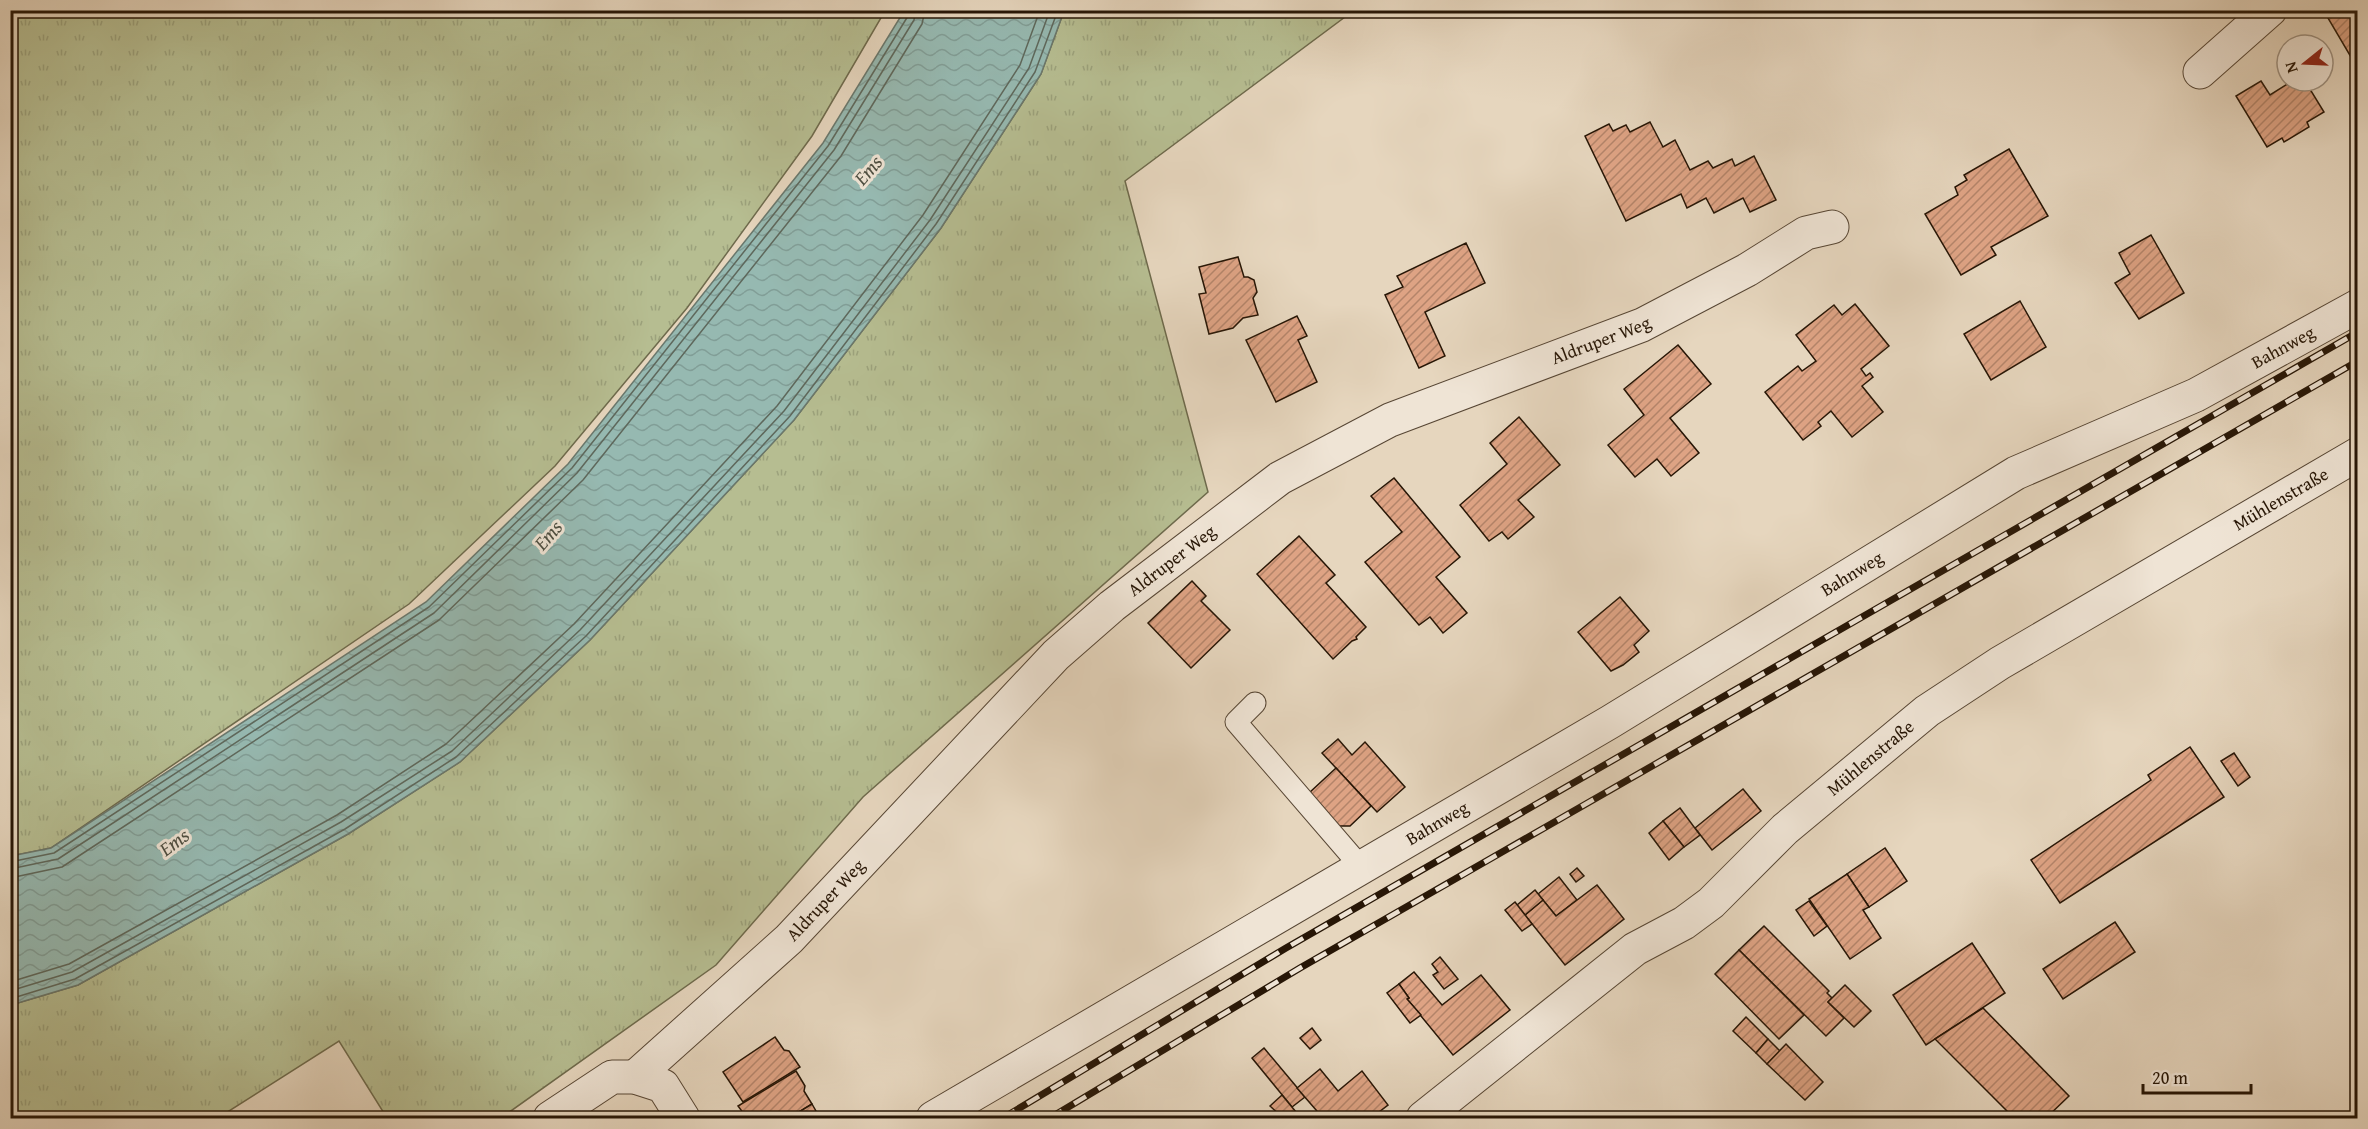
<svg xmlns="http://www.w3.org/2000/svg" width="2368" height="1129" viewBox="0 0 2368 1129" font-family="'Gentium Book Plus',serif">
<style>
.grass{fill:url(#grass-tufts);stroke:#6e6a4c;stroke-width:1.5}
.water{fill:url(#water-waves);stroke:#6a786d;stroke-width:1.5}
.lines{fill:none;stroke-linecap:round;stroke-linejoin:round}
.shore{stroke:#5e685c;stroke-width:1.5}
.building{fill:url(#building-hatch);stroke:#271606;stroke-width:1.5}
.service-casing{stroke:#574634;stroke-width:23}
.minor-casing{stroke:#574634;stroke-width:35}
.service{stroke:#efe4d5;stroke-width:21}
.minor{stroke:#efe4d5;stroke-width:33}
.rail-casing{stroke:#271606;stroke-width:7}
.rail{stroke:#efe4d5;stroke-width:4.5;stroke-dasharray:14;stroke-linecap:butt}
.labels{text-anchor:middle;stroke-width:6;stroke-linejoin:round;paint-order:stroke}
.street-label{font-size:18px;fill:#271606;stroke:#efe4d5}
.water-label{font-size:20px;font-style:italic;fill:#4e4f42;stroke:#efe4d5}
</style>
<defs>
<pattern id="grass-tufts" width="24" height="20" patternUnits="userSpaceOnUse" patternTransform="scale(1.5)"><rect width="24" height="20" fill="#b6bd91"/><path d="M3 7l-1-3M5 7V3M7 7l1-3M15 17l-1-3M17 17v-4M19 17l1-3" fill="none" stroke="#9ca27c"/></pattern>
<pattern id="water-waves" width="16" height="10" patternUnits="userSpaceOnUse" patternTransform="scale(1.5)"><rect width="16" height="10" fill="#96b9b1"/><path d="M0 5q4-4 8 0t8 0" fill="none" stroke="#819e97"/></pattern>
<pattern id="building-hatch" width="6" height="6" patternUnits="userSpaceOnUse" patternTransform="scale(1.5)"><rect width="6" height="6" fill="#dea384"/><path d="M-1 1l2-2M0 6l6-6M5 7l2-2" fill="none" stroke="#b4846a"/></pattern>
</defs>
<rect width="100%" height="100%" fill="#e6d6be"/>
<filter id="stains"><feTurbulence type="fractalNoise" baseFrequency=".00333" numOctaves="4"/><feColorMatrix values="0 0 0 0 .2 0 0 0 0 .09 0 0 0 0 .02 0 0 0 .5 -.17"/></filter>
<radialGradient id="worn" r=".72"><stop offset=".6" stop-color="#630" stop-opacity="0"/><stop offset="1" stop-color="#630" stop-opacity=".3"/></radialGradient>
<g class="grass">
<path d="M10,11H885L812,136L687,308L555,466L409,604L51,848L11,856Z"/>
<path d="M1064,11H1353L1125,181L1208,492L863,797L716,965L501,1118H387L339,1041L218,1118H11V1005L78,985L348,834L460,762L590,640L794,420L941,228L1041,74Z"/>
</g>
<path class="water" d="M904,11H1064L1041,74L941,228L794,420L590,640L460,762L348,834L78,985L11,1005V856L51,848L426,602L568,464L823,143Z"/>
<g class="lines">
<g class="shore">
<path d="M10,862L54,853L429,607L572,468L828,146L908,16L909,10"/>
<path d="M10,869L58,859L434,613L577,473L834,150L914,20L916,10"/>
<path d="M10,878L62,867L439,620L583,480L841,156L922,24L925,10"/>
<path d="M10,982L69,964L337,815L446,744L574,624L777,406L923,215L1020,65L1040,10"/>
<path d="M10,991L72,972L341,822L452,751L580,630L784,411L930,220L1029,68L1050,10"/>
<path d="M10,999L75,979L345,829L456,757L586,636L790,416L936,224L1035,72L1058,10"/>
</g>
</g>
<g class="building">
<path d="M2329,10H2358V69L2325,13Z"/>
<path d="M2261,81L2270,95L2292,81H2305L2324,112L2307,122L2309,127L2284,142L2282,138L2267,147L2236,96Z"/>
<path d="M1650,122L1663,147L1675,140L1690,170L1708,161L1713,168L1732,159L1735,166L1754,156L1776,200L1750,212L1743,198L1714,213L1706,198L1687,208L1681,194L1626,221L1585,136L1609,124L1613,131L1626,125L1630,132Z"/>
<path d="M2009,149L2048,216L1991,247L1996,255L1961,275L1925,214L1958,195L1955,187L1967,180L1964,175Z"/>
<path d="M2151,235L2184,293L2139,319L2115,283L2130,274L2119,253Z"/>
<path d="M1466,243L1485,283L1425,312L1445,356L1419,368L1385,295L1403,287L1397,276Z"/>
<path d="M1238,257L1244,277H1248L1254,280L1257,292L1253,298L1258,315L1243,318L1233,328L1209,334L1199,294L1206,293L1199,267Z"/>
<path d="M2020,301L2046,347L1991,380L1964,334Z"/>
<path d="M1855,304L1889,346L1861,369L1866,376L1870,373L1873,377L1862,386L1883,412L1852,437L1831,411L1818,422L1821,426L1803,440L1765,392L1798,366L1802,371L1816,361L1796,335L1834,305L1842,315Z"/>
<path d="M1297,316L1307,336L1298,340L1317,382L1276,402L1246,340Z"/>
<path d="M1678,345L1711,384L1670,418L1699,453L1671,476L1657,459L1635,477L1608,445L1644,415L1624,389Z"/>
<path d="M1519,417L1560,465L1518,500L1534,517L1508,539L1502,532L1489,541L1460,505L1507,464L1490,443Z"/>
<path d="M1394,478L1460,557L1436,577L1467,613L1443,633L1430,617L1419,625L1365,562L1402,532L1371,496Z"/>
<path d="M1299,536L1335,575L1326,583L1366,627L1356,637L1357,639L1352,641L1333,659L1257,574Z"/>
<path d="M1192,581L1206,596L1201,601L1230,630L1191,668L1148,623Z"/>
<path d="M1620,597L1649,631L1634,645L1639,652L1623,665L1611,671L1578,632Z"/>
<path d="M1338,739L1352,755L1365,742L1405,787L1377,812L1322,753Z"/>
<path d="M2190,747L2224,797L2060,903L2031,860L2151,780L2148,775Z"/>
<path d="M2234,753L2250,777L2238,786L2221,761Z"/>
<path d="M1336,768L1371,806L1350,826H1338L1309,793Z"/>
<path d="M1743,789L1761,811L1712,850L1695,828Z"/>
<path d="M1680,808L1700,835L1684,847L1663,821Z"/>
<path d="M1663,821L1684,847L1669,860L1649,833Z"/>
<path d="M1885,848L1907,881L1869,907L1847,874Z"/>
<path d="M1577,868L1584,876L1576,882L1570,874Z"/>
<path d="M1847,874L1869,907L1863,910L1881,938L1850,959L1809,899Z"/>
<path d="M1559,877L1577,900L1556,916L1538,894Z"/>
<path d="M1597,885L1624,919L1565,965L1525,915L1543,900L1556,916Z"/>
<path d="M1535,890L1543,900L1525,915L1517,905Z"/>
<path d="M1809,901L1827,926L1814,936L1796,910Z"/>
<path d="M1515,902L1532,924L1522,931L1505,910Z"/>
<path d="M2115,922L2135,952L2063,999L2043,969Z"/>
<path d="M1764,926L1829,991L1827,993L1832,998L1828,1002L1844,1018L1826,1036L1739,950Z"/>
<path d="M1972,943L2005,993L1926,1045L1893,995Z"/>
<path d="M1739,950L1804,1015L1779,1039L1715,974Z"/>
<path d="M1440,957L1458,979L1444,989L1433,975L1438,972L1432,964Z"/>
<path d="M1414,972L1442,1005L1481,975L1510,1010L1453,1055L1407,999L1409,998L1399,984Z"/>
<path d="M1399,984L1409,998L1407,999L1421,1015L1410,1023L1387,993Z"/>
<path d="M1845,985L1871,1011L1854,1027L1828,1002Z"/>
<path d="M1983,1008L2069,1096L2046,1118H2014L1935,1039Z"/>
<path d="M1746,1017L1768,1039L1756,1053L1733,1031Z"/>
<path d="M1312,1028L1321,1040L1310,1049L1300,1038Z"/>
<path d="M775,1037L784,1050L789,1051L800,1067L743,1102L723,1072Z"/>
<path d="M1768,1039L1780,1051L1767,1064L1756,1053Z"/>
<path d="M1786,1044L1823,1082L1805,1100L1767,1064Z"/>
<path d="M1264,1048L1305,1097L1292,1107L1252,1058Z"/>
<path d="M1320,1069L1338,1091L1362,1071L1388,1105L1371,1118H1323L1297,1088Z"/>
<path d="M796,1071L805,1086L804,1091L812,1104L789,1118H747L738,1106Z"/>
<path d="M1282,1095L1301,1118H1283L1270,1106Z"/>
<path d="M812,1104L820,1118H789Z"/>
</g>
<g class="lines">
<defs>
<path id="service" d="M1255,703L1236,722L1361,867"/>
<g id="minor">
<path d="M2200,72L2270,10"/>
<path id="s1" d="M635,1077L789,939L1056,655L1112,606L1280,478L1390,420L1642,325L1747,270L1806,233L1832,227"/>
<path d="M550,1118L612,1077H635L663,1086L683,1118"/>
<path id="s2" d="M933,1118L1610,722L2016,473L2196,395L2358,306"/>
<path id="s3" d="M1423,1118L1635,949L1684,923L1711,903L1785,829L1927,711L2000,663L2358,454"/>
</g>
</defs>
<use href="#service" class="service-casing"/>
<use href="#minor" class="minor-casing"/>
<use href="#service" class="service"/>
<use href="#minor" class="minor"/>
<defs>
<g id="rail">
<path d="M1003,1118L1286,948L2358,332"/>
<path d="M1050,1118L1300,968L2358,361"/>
</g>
</defs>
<use href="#rail" class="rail-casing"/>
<use href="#rail" class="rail"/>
</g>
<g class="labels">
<g class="street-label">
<text dy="6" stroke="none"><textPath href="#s1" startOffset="1232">Aldruper Weg</textPath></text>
<text dy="6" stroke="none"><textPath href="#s2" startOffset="1556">Bahnweg</textPath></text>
<text dy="6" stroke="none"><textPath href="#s3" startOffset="1062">Mühlenstraße</textPath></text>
<text dy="6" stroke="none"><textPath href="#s1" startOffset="746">Aldruper Weg</textPath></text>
<text dy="6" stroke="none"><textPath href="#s2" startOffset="1068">Bahnweg</textPath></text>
<text dy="6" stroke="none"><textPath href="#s3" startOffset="576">Mühlenstraße</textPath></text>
<text dy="6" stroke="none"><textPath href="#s2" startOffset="584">Bahnweg</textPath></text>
<text dy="6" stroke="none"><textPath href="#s1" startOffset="260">Aldruper Weg</textPath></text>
</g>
<g class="water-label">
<text transform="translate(868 170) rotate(-49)" y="7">Ems</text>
<text transform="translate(548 535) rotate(-49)" y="7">Ems</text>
<text transform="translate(174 842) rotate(-37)" y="7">Ems</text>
</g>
</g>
<rect width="2368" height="1129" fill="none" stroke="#e6d6be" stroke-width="36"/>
<rect x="12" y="12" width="2344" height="1105" fill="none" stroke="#271606" stroke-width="3"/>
<rect x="18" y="18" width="2332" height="1093" fill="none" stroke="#271606" stroke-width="1.5"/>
<g transform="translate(2305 63) rotate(252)"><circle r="28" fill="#efe4d5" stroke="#9f9282" stroke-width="1.5"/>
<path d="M0-4.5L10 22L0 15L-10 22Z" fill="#8f2418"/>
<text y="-9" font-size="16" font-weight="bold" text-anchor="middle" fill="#271606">N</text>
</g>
<path d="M2143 1084v9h108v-9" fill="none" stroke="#271606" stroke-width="3"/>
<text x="2152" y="1084" font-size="18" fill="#271606" stroke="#efe4d5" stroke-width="4.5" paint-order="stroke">20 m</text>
<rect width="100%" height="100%" filter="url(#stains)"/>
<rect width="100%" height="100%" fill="url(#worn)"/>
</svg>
